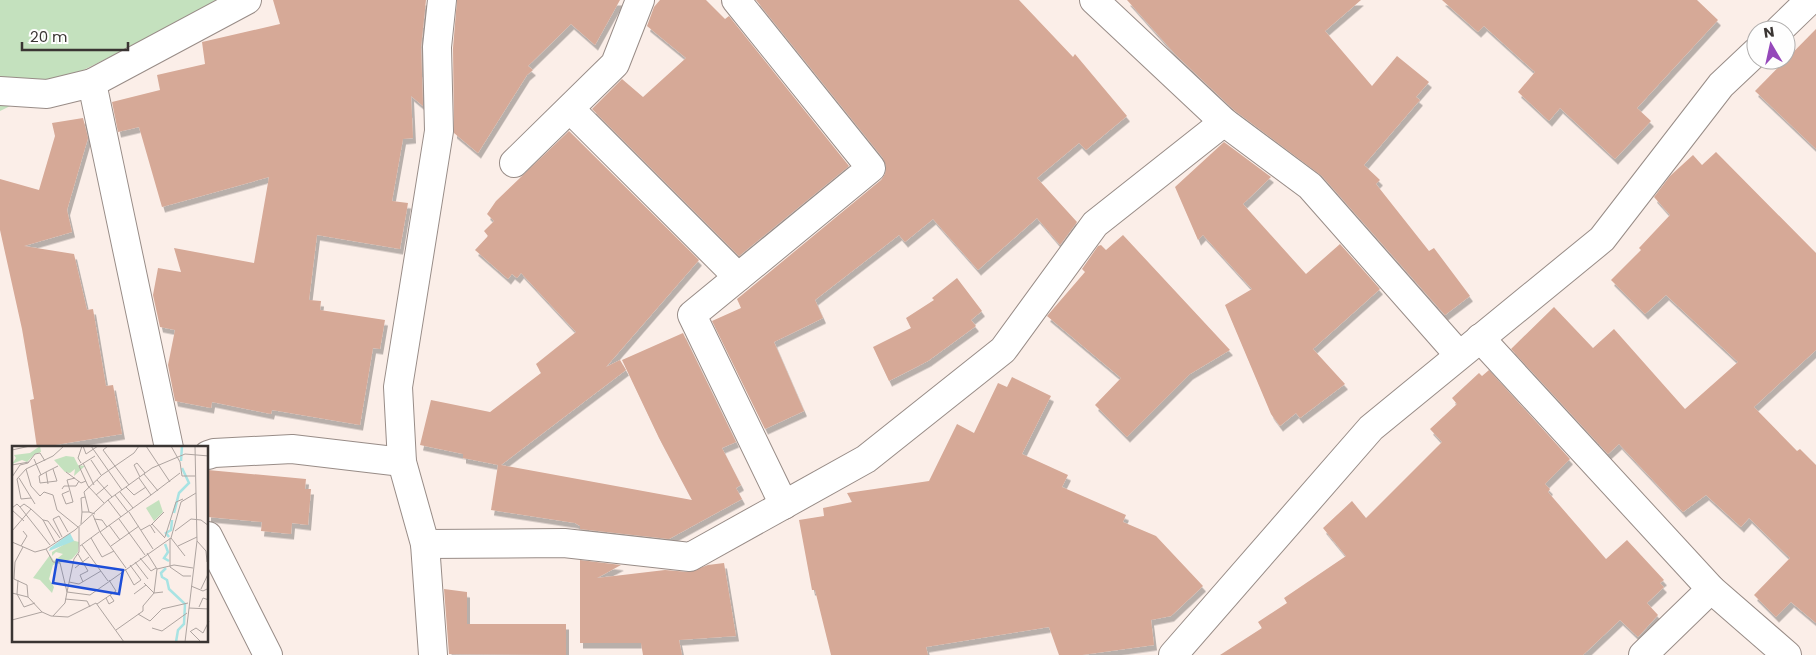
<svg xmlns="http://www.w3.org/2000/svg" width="1816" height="655" viewBox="0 0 1816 655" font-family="Poppins,sans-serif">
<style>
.green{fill:#c4e1be}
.building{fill:#d6a997;filter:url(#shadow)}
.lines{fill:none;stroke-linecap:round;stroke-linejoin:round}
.street-casing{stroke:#988c87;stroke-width:30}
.street{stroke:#fff;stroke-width:28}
.inset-river{fill:none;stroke:#a8e3e3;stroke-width:2.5}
.inset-road{fill:none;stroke:#aea4a0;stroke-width:1}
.view{fill:#1d4ed8;fill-opacity:0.15;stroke:#1d4ed8;stroke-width:2.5}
.inset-edge{fill:none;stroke:#3a3533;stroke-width:2.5}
</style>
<defs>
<filter id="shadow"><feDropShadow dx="3" dy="5.5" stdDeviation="0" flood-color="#0004"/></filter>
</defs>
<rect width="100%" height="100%" fill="#fbeee8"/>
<path class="green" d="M0,0H226L0,111Z"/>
<g class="building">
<path d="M273,0H426L421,47L423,106L411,96L413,138L403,139L392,201L408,203L400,249L317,235L309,300L321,301L320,310L385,320L380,349L373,348L360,425L272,410L271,414L212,402L211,408L175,401L168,365L175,330L160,327L153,295L158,268L181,272L174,248L254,263L269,177L162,207L139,127L118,132L112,102L160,90L157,75L205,64L202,42L280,24Z"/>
<path d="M457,0H620L595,45L571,24L528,66L533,70L527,75L478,153L454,133L453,48Z"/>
<path d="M660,0H706L725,19L729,16L849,166L739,256L592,109L622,79L643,97L686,58L647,26L654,7Z"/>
<path d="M756,0H1019L1073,57L1075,54L1127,116L1086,150L1079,143L1037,178L1077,222L1060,245L1037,218L978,270L933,219L905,242L899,235L815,300L823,318L774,342L804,411L765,429L712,321L741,308L737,299L881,180L885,174L886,166L883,158Z"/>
<path d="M1127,0H1361L1325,31L1372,86L1397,56L1429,82L1416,97L1420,100L1364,165L1380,180L1376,184L1429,251L1434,248L1470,296L1445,315L1322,176L1234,110L1175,54Z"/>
<path d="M1442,0H1697L1718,20L1637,108L1651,121L1615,159L1560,108L1549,121L1518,92L1535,72L1484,26L1478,32Z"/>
<path d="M1816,29V149L1755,91Z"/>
<path d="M83,118L88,138L67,210L72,232L24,246L74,254L87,310L93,309L106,386L113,385L122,434L37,448L30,400L34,399L22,329L0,230V179L39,190L55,136L52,123Z"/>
<path d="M569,131L699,260L606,367L620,360L626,370L501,465L692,500L659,438L622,360L683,333L736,442L722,448L741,485L736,488L742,499L669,539L580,529V526L575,523L491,510L498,465L463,458V454L420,445L431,400L490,412L541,373L536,364L576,332L521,273L517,278L512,274L508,279L475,250L488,236L484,231L494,221L487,214L496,201Z"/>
<path d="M1224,142L1271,177L1243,204L1306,274L1340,244L1380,289L1313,349L1345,384L1300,418L1296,413L1280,426L1271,414L1225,305L1252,289L1203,235L1198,240L1175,187Z"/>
<path d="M1716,152L1816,253V350L1754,407L1797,451L1800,449L1816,465V623L1791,602L1776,617L1754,595L1790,558L1749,518L1741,527L1706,495L1683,512L1619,444L1608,454L1511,349L1554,307L1593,348L1614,329L1685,409L1738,362L1666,295L1645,314L1611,280L1641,250L1639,248L1670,215L1654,197L1670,176L1693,155L1702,165Z"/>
<path d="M1123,235L1230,350L1190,374L1127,437L1095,405L1121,378L1047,316L1085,272L1082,269L1098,246L1101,245L1106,250Z"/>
<path d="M957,278L982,311L971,320L976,326L928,361L889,381L873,347L911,328L906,318L934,300L932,298Z"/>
<path d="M1489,370L1570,459L1545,484L1550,489L1548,492L1606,559L1627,540L1664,580L1660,583L1664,587L1647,603L1658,615L1638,637L1620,620L1583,655H1220L1262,628L1258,622L1287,603L1284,598L1346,556L1323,528L1352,501L1366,518L1442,442L1430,429L1457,404L1452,398L1479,373L1482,376Z"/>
<path d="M1012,377L1051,396L1022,454L1068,475L1062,487L1126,515L1123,522L1156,536L1203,586L1171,616L1151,620L1154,645L1082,655H1059L1049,627L926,647L928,655H831L815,590H812L799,520L824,516L823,508L852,502L847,493L929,481L957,424L974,433L998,383L1007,387Z"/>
<path d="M208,470L306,479L305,489H311L308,525L292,523L291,534L261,531L262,522L208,517Z"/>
<path d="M580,560L621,565L597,578L665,570L689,572L708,565L724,563L736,636L679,640L682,655H643L641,643H580Z"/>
<path d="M444,589L467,592V624H566V655L449,654Z"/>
</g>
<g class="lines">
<defs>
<g id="street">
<path d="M736,0L871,168L692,315L784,505"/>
<path d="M1094,0L1224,122L1310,186L1459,355"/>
<path d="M1779,30L1810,0"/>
<path d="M92,83L247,0"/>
<path d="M0,91L47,94L92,83L169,448"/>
<path d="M570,109L738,277"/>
<path d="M514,163L615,64L640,0"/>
<path d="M1480,338L1711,589L1643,655"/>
<path d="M208,455L214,453L292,449L402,462"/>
<path d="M208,536L268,655"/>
<path d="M425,544L564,543L690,557L866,459L1003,350L1095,224L1224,122"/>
<path d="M1711,589L1787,655"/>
<path d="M433,655L425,544L402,462L398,387L439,131L437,47L442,0"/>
<path d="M1173,655L1371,428L1602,239L1721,85L1756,52"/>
</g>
</defs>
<use href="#street" class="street-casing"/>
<use href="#street" class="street"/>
</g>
<g transform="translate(12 446)">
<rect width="196" height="196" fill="#fbeee8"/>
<path d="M28,0L29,6L23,8L15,16L10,14L0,18L4,12L2,9L18,7ZM54,10L62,11L66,19L73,20L62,30L63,23L58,27L53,26L42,14ZM147,54L151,66L142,75L134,62ZM59,94L67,96L66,106L60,113L41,119L37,133L42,141L40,147L28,134L21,132L38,109L42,115L51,108L44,106L40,110V106Z" fill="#c4e1be"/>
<path d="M58,87L62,95L37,105L38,102Z" fill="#a8e3e3"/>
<path class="inset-river" d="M169,15L170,0M162,67L167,47L177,37L170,22M157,91L154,87L159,84L160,74M153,98L156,106L152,112L157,115M154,122L149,127L150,131L155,134L157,143L173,158L172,178L166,184L164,196"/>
<path class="inset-road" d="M71,0L74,8L86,0M79,0L110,44M96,0L91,4L117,39M134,0L158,36M159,0L168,16L170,30H183M0,4L18,0M83,10L67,20L76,40L92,57M22,13L29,29M79,14L89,29M69,17L66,12L70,0M71,17L82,39M0,19L17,16M14,23L19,40L28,50L32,46L41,49L45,64L66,81M34,26L27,30L28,37L45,35L41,23M54,26L69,37L74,35M132,28L146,45M0,31L8,19L16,17L23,8L28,7L33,15M128,31L122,19L125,17L133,27M7,32L23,58M85,34L100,51M36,38L34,26L46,20M114,41L122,49L134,41M50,43L52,40H64L67,35M57,45L50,48L54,58L61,56L55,34L63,32M108,46L121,62M84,49L96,39M103,49L116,66M139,49L168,27M19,52L9,53L5,33L14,23L41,10L52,0M96,54L109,71M8,61L38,99M0,62L5,58L8,61L12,58L19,63M0,64L12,75M70,66L69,52L73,51M117,66L141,103M83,68L77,66L72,46L90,29L122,7L127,0M81,69L88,86L139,49L127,32M82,73L90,74L95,81M107,73L133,109M31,74L43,96M69,78L70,66H77M140,78L153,92M97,79L108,94M139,79L152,66M67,81V106L62,113L55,146L78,149L159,92L169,56L184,47M129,84L138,79L143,87M0,85L19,63L31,74L36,75L48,92M163,85L179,73L189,74L197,80M88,86L114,122M50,91L41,73L47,70L56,86M153,91L164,56L171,53M79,92L90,111L102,105M158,92V121L171,130H179M159,92L173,110M185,95L194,105L195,116M0,96L23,106L34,103L63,84L96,54L140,22L173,8L197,10M70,99L96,135M9,100L15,90L11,85M68,100L87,86M99,100L127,80M166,100L185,91M11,101L3,116L2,133L15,139L16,151L30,166L39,170L56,171L84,157L112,196M34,103L41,116L48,117L55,146L53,157L41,170M66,108L76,125L68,129L71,136M128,112L139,125L144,122M123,116L136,133M63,122L77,111M113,123L122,139L129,134L118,119M145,123L162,119L181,122M6,134L5,148L12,161L23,157M57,136L67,138L89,125M132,137L142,147L151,146M179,140L191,145L197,142M189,143L197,126M0,147L16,151M122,148L134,139M94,152L97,158L102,155L98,149M53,153L75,155L78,161M85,158L104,145L97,134M187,161L191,152L197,154M177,162L197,163M126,168L138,175L150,163L176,157M0,174L30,166M140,182L150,185L175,167M104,184L131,165V160L142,147L145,123L135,107M178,185L189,196M179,185L184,182L191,187L197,175M173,196L185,95L183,0"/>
<path class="view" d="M45,114L111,124L107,148L41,137Z"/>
<rect width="196" height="196" class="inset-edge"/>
</g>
<g transform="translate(1771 45) rotate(351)"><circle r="24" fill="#fefefe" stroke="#b0aead"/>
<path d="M0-4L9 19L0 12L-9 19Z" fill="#9548ba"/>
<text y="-8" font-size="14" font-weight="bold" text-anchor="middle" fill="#3a3533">N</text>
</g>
<path d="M22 42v8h106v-8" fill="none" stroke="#3a3533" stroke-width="2.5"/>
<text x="30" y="42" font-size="15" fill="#3a3533" stroke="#fefefe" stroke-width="4" paint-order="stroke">20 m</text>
</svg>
